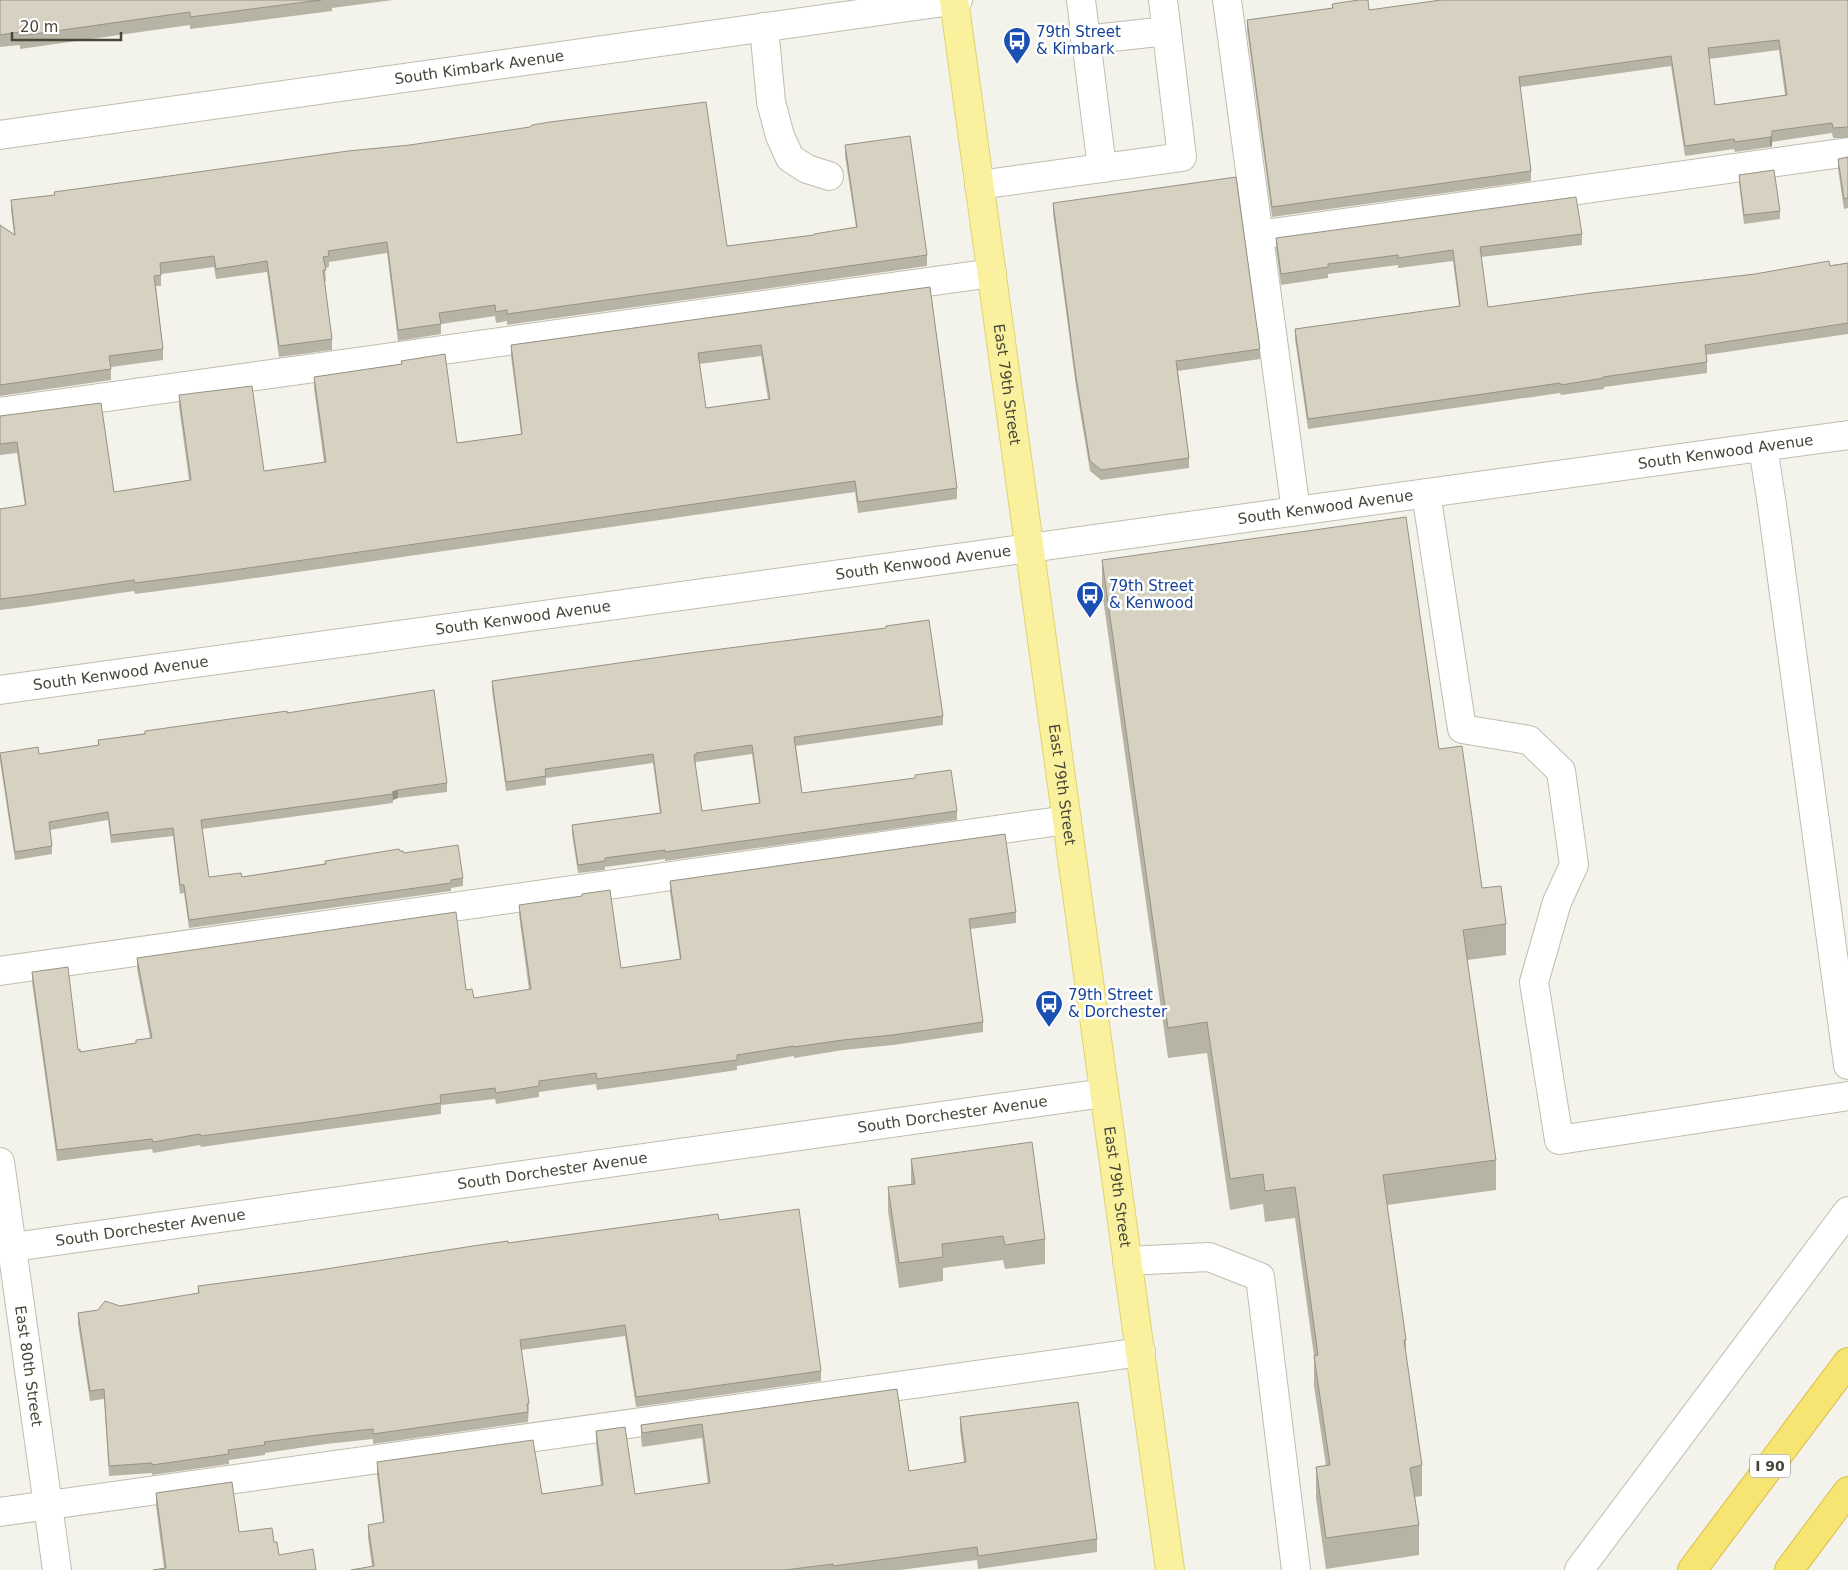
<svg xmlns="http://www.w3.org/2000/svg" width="1848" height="1570" viewBox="0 0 1848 1570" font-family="'DejaVu Sans',sans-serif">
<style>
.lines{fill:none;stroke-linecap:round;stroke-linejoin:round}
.minor-casing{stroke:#c0bdad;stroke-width:30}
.major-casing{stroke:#dfd36e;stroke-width:30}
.highway-casing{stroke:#d7bd42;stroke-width:30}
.minor{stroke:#fff;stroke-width:28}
.major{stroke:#faf19e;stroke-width:28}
.highway{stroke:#f7e573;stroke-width:28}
.wall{fill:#b8b4a5;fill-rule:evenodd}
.shaded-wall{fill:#969286}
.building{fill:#d6d1c0;stroke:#969286;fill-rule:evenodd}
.labels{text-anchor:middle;stroke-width:5;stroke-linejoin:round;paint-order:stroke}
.shield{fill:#fff;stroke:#7f7d74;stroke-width:1}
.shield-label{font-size:14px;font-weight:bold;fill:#484539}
.transit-label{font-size:15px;fill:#164399;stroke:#fff;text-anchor:start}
.street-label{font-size:15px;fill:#484539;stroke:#fff}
</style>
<rect width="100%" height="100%" fill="#f4f3eb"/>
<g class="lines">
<defs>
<g id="minor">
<path d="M1081,0L1102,168"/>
<path d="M1227,0L1296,511"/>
<path d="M764,27L771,102L780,136L790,158L807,169L829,176"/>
<path d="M1085,40L1167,31"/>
<path id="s1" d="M0,135L958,0"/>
<path d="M979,185L1182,157L1163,0"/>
<path d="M1259,235L1848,152"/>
<path d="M0,412L992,273"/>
<path d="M1763,447L1772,505L1848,1065"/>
<path d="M1426,493L1462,729L1529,740L1561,771L1574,865L1557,902L1534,982L1559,1140L1848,1096"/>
<path id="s2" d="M0,690L1848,435"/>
<path d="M0,971L1067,820"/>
<path id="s3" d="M0,1162L57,1570"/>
<path id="s4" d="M0,1249L1104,1093"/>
<path d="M1127,1261L1209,1257L1260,1277L1296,1570"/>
<path d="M0,1512L1141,1352"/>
<path d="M1579,1570L1848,1211"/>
</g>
<g id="major">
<path id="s5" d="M954,0L1170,1570"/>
</g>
<g id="highway">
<path d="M1692,1570L1848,1362"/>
<path d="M1789,1570L1848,1491"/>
</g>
</defs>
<use href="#minor" class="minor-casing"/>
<use href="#major" class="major-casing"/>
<use href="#highway" class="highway-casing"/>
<use href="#minor" class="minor"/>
<use href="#major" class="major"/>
<use href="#highway" class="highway"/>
</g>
<g class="wall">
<path d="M0,0H393L332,8V11L190,29V25L20,49V45L0,47Z"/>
<path d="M1848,0V138H1833L1832,133L1772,142V146L1770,147L1735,152L1734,149L1685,156L1671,66L1520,87L1531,171V181L1272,217L1247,30V20L1332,8V4L1369,10ZM1779,50L1785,95L1715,105L1709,59Z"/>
<path d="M845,145L927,255V266L507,325V321L496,323L495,316L441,324V334L398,341L387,253L329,262V267L325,268L326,281H324L332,339V350L279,357L267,272L216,279L214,267L161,274V286H156L163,349V360L111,367V380L0,396V225L14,234L11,211V200L727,246L814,235L856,227L845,156Z"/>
<path d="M1848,157V208L1844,209L1838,169V159Z"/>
<path d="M1739,175L1780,211V219L1744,224L1739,183Z"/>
<path d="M1053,203L1260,349V359L1178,371L1189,458V468L1101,480L1090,471L1076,387L1053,213Z"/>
<path d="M1582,234V245L1481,257L1488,307L1848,263V334L1706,355L1707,362V373L1604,387V389L1561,395L1560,393L1308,429L1295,339V329L1459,306L1453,261L1398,268V265L1328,274V278L1281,285L1276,248V238Z"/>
<path d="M930,287L957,488V499L858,513L855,492L234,581L135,594L134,591L32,606L0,610V509L25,506L17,453L0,455V416L114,492L189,480L179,406V395L264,471L324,463L314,388V377L401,364V361L457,443L521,434L511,356V345ZM761,356L768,399L706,408L699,364Z"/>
<path d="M1102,560L1439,749L1482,888L1506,924V955L1467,960L1496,1160V1190L1387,1205L1406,1340V1354L1422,1465V1496L1415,1497L1419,1525V1555L1326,1569L1316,1498V1467L1326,1466L1314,1386V1356L1295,1218L1265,1222L1263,1204L1230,1210L1207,1053L1168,1058L1102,591Z"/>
<path d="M492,681L943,716V725L796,746L802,793L957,811V820L665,861V859L605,867V870L578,873L572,834V825L660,814L653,763L546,778V785L506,791L492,690ZM752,754L759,803L702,811L695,764H696V762Z"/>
<path d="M287,713L447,783V792L398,798L393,800V803L202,829L209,877H242L400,851L463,878V886L451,888V891L189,928L184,893L180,894L173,836L111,843L108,820L50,830L52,846V854L15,860L0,761V753L39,754L98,745V740Z"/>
<path d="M670,881L1016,912V923L970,929L983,1022V1032L893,1045L843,1050L794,1058V1056L737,1066V1070L663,1081L597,1090L596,1084L539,1092V1097L496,1104L495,1099L441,1105V1114L308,1132L201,1147L200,1145L153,1153L152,1149L57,1161L32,982V972L78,1050L80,1052L136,1043L150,1038L137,969V958L466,990L474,998L529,990L519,915V905L621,968L680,960L670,892Z"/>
<path d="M911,1159L1045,1239V1264L1005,1269L1003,1260L943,1268V1281L899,1288L888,1211V1187L911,1184Z"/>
<path d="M719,1220L821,1371V1381L636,1407L625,1336L521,1350L529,1403L528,1422L373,1444V1439L326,1444L265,1453V1455L229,1460V1464L152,1475V1473L109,1476L104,1399L90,1401L78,1324V1313L98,1310L120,1306L198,1294V1286L313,1271L508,1243Z"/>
<path d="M897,1389L909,1471L964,1463L960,1430V1417L1097,1539V1552L978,1569L977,1560L900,1570H351L372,1566L368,1538V1525L383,1523L377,1475V1462L542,1494L601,1486L596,1444V1431L635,1494L708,1484L702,1438L642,1447L641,1438V1425Z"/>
<path d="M156,1493L239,1532L274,1542L279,1555L316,1570L164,1568L156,1506Z"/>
</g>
<g class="shaded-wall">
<path d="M1772,136V146L1770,147V137Z"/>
<path d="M398,790V798L393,800L392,792Z"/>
</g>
<g class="building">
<path d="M0,0H321L190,17V12L20,36V32L0,35Z"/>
<path d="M1359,0H1368L1369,10L1441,0H1848V127L1833,128L1832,123L1772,131V136L1770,137L1735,142L1734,139L1685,146L1671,56L1519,77L1531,171L1272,207L1247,20L1333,8L1332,4ZM1779,40L1787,95L1715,105L1708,48Z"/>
<path d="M706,102L727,246L814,235V234L857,227L845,145L910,136L927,255L507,314V310L496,312L495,305L439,313L441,324L398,330L387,242L328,251L329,256L323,257L326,270H323L332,339L279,346L267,261L216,269L214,256L160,263L161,275L154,276L163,349L109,356L111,369L0,385V225L15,235L11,200L55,195L54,192L105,185L348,151L410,145L530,127L532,125L550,122Z"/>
<path d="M1848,157V198L1844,199L1838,159Z"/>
<path d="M1774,170L1780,211L1744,215L1739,175Z"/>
<path d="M1236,177L1260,349L1176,361L1189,458L1101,470L1090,461L1076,377L1053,203Z"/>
<path d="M1576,197L1582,234L1480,247L1488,307L1591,293L1755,274L1829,261L1830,266L1848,263V323L1705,345L1707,362L1603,377L1604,378L1561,385L1560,383L1308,419L1295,329L1460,306L1453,250L1398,258V255L1328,264V267L1281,274L1276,238Z"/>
<path d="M930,287L957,488L858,502L855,481L234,570L135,583L134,580L32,595L0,599V509L26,505L17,442L0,444V416L101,403L114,492L191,480L179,395L252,386L264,471L326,462L314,377L402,364L401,361L445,354L457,443L516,435L522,434L511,345ZM761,345L770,399L706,408L698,353Z"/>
<path d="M1406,517L1439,749L1462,746L1482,888L1501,886L1506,924L1463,930L1496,1160L1383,1175L1406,1340H1404L1422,1465L1410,1468L1419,1525L1326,1538L1316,1467L1330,1465L1314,1356L1318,1355L1295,1187L1265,1191L1263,1174L1230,1179L1207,1022L1168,1028L1102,560Z"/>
<path d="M929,620L943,716L794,737L802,793L915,778V775L951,770L957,811L665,852V850L605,858V861L578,865L572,825L661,813L653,754L545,769L546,776L506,782L492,681L682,654L886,628V626ZM752,745L760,803L702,811L694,755H696V753Z"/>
<path d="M434,690L447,783L398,790L392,792L393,794L201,820L209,877L241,873L242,877L326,864L325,861L399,849L400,851H403L404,853L458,845L463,878L451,880V883L189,920L184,885H180L173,828L111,835L108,812L49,822L52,846L15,852L0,753L38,747L39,754L99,745L98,740L145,734V731L287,711V713Z"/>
<path d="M1005,834L1016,912L969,919L983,1022L893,1035L843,1040L794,1047V1046L737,1055V1060L663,1070L597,1079L596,1073L539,1081V1086L496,1093L495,1088L440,1095L441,1103L308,1122L201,1136L200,1134L153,1142L152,1139L57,1150L32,972L68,967L78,1050L80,1049V1052L136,1043V1040L152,1038L137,958L456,912L466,990L472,989L474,998L531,989L519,905L582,896V894L610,890L621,968L681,959L670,881Z"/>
<path d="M1032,1142L1045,1239L1005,1245L1003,1236L942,1244L943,1257L899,1263L888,1187L915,1184L911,1159Z"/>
<path d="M799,1209L821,1371L636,1397L625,1325L520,1340L529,1403L527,1404L528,1412L373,1434V1429L326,1434L264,1442L265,1445L228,1450L229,1454L152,1465V1463L109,1466L104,1389L90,1391L78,1313L98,1310L105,1301L120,1306L199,1293L198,1286L313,1271L473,1246L508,1241V1243L718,1214L719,1220Z"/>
<path d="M897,1389L909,1471L966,1462L960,1417L1078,1402L1097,1539L978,1556L977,1547L833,1566V1564L785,1570H351L374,1566L368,1525L384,1522L377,1462L533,1440L542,1494L603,1485L596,1431L625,1427L635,1494L710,1483L702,1424L642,1433L641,1425Z"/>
<path d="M232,1482L239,1532L272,1528L274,1542H277L279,1555L313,1549L316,1570H153L166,1568L156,1493Z"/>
</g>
<defs>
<symbol id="bus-pin" viewBox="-11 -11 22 30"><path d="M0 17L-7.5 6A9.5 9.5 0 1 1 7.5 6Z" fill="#1a4fb4" stroke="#fff"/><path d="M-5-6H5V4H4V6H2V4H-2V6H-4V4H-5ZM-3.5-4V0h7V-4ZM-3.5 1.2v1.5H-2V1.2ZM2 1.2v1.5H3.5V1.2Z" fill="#fff"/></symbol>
</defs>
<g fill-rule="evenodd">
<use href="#bus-pin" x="1001" y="25" width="32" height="43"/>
<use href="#bus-pin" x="1074" y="579" width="32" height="43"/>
<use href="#bus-pin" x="1033" y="988" width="32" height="43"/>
</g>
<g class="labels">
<rect class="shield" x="1750" y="1454.5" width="40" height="23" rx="4"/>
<g class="shield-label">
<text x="1770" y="1471">I 90</text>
</g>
<g class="transit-label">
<text x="1036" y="37">79th Street<tspan x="1036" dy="17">&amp; Kimbark</tspan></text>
<text x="1109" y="591">79th Street<tspan x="1109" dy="17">&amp; Kenwood</tspan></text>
<text x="1068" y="1000">79th Street<tspan x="1068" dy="17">&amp; Dorchester</tspan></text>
</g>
<g class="street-label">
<text dy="5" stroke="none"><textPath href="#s1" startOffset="484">South Kimbark Avenue</textPath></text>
<text dy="5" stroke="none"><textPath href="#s5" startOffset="388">East 79th Street</textPath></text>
<text dy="5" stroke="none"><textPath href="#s2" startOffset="1742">South Kenwood Avenue</textPath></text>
<text dy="5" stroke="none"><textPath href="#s2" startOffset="1338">South Kenwood Avenue</textPath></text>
<text dy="5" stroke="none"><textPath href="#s2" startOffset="932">South Kenwood Avenue</textPath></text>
<text dy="5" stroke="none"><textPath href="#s2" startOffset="528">South Kenwood Avenue</textPath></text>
<text dy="5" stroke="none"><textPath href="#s2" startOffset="122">South Kenwood Avenue</textPath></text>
<text dy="5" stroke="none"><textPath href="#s5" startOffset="792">East 79th Street</textPath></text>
<text dy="5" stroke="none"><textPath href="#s4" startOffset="962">South Dorchester Avenue</textPath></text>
<text dy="5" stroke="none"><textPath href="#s4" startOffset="558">South Dorchester Avenue</textPath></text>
<text dy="5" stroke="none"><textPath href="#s5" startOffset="1198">East 79th Street</textPath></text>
<text dy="5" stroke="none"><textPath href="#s4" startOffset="152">South Dorchester Avenue</textPath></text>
<text dy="5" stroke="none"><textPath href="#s3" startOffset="206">East 80th Street</textPath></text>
</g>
</g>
<path d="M12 32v8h109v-8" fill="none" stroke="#484539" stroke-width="2.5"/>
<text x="20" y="32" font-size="15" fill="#484539" stroke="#ffffff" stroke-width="4" paint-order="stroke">20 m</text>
</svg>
